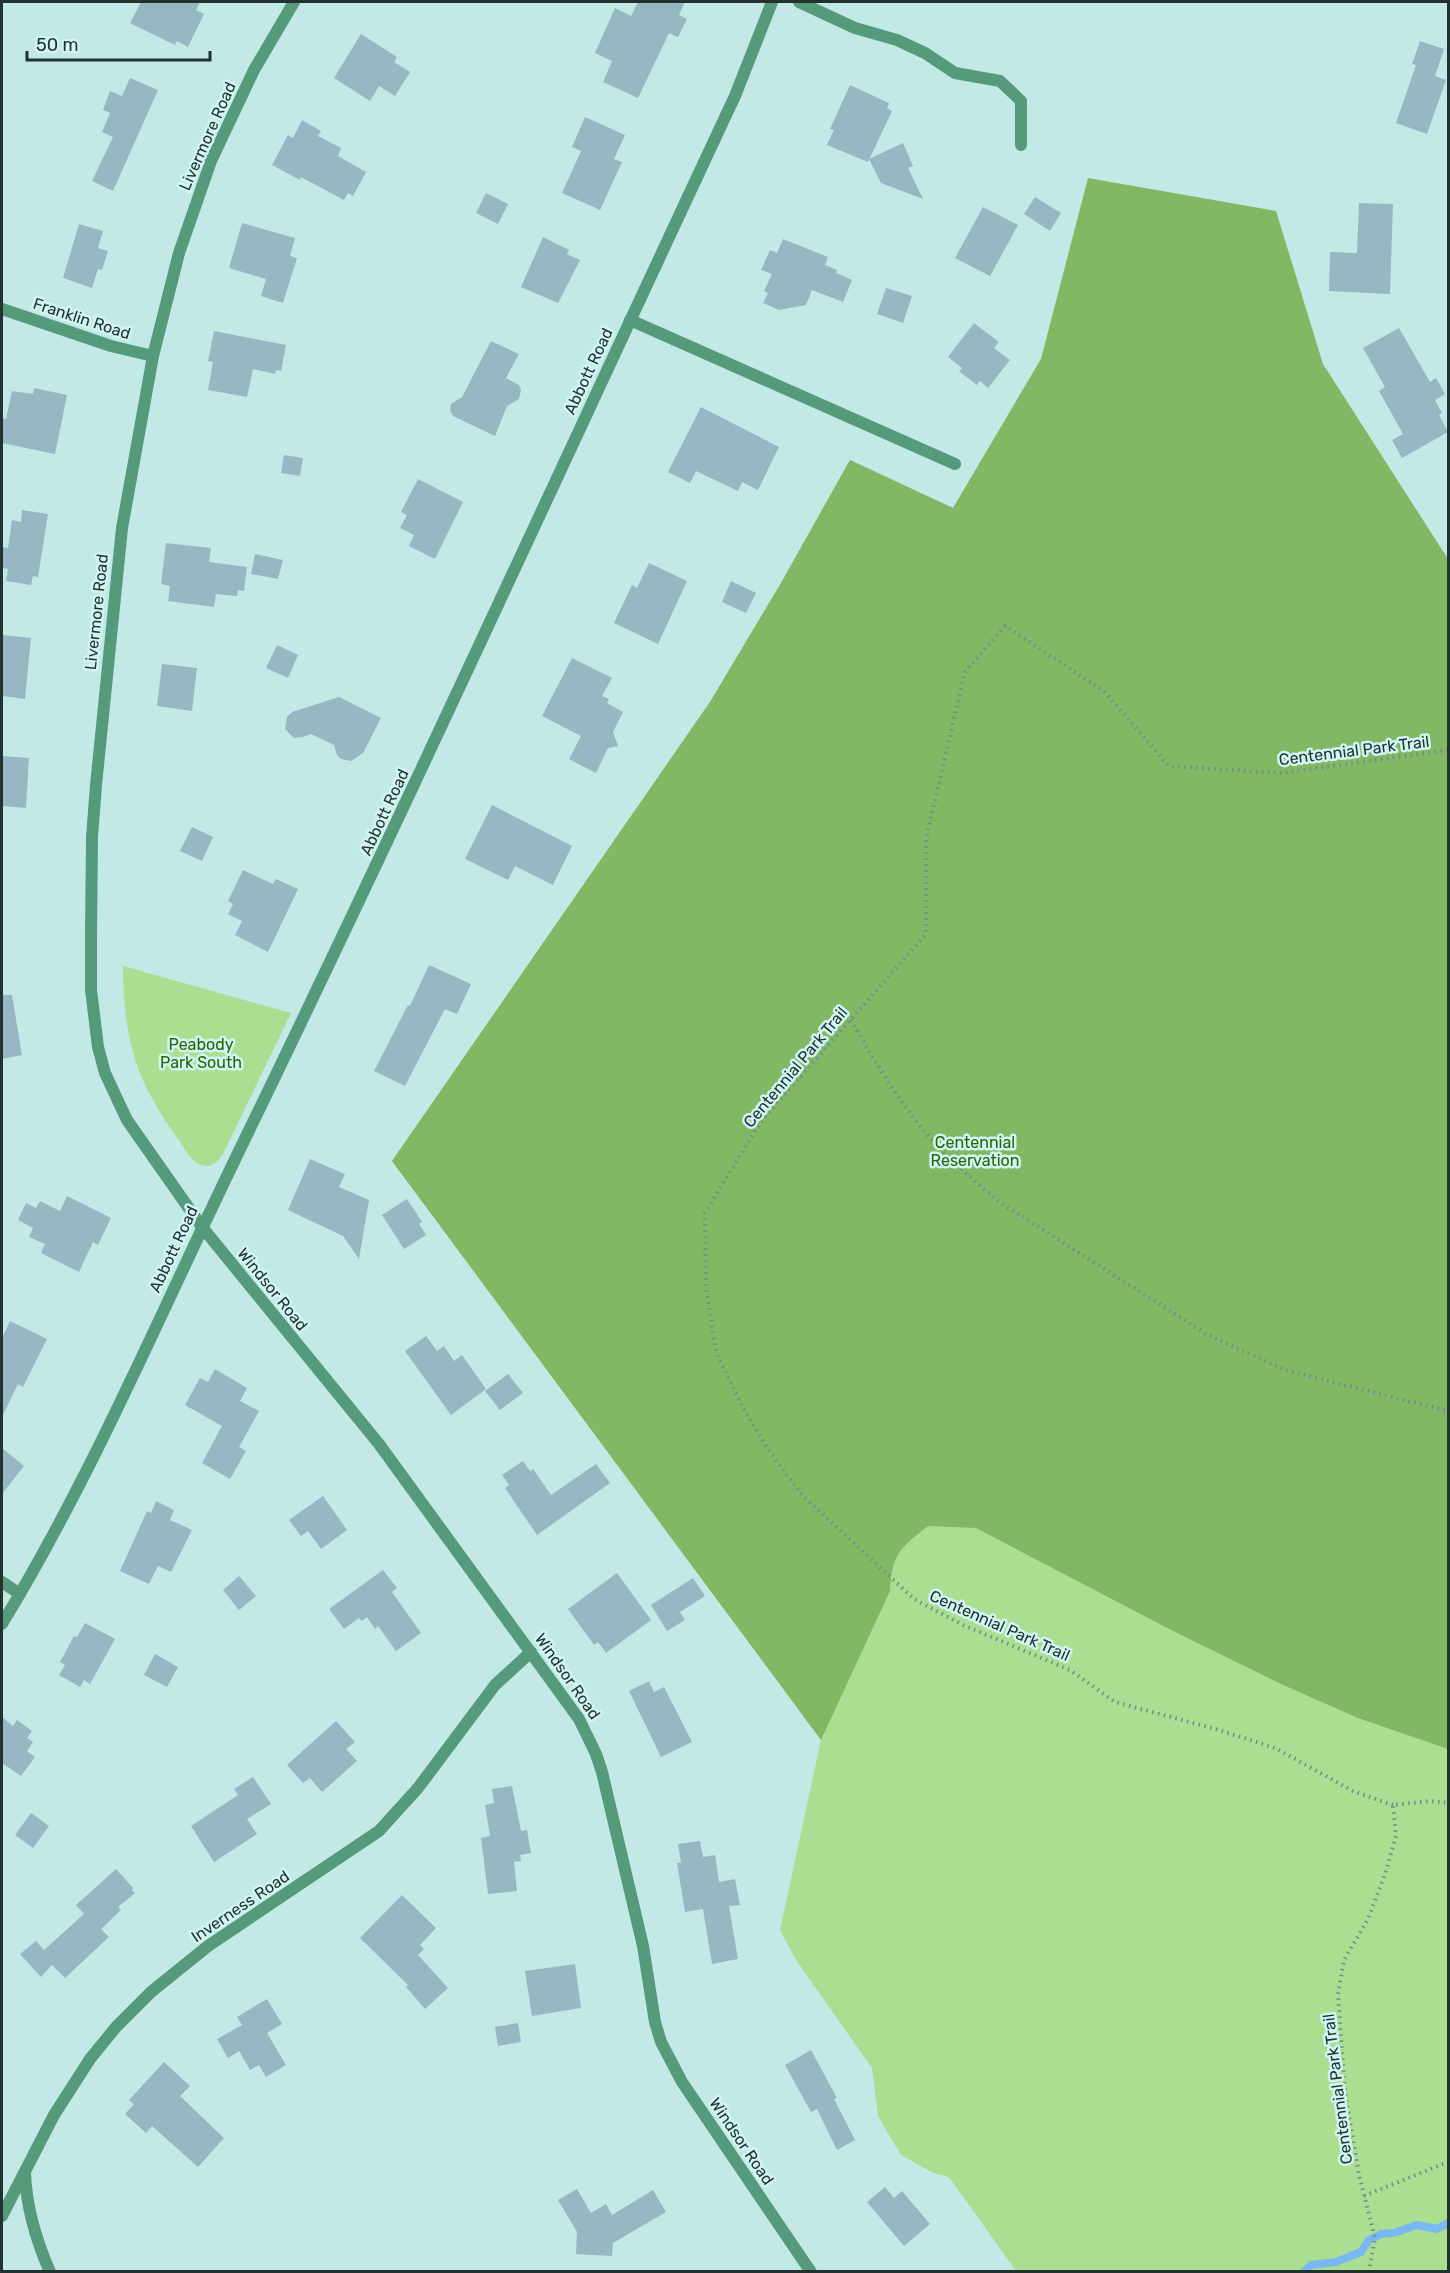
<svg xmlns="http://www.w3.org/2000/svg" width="1450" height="2273" viewBox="0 0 1450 2273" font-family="Rubik,sans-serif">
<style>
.green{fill:#acde92}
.forest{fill:#81b863}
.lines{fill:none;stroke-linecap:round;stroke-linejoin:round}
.stream{stroke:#7ab8f1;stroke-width:8}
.building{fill:#97b8c3}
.path{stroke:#738d8b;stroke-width:4;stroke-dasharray:1.5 4.5;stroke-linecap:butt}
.lane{stroke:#559a7b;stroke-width:12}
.street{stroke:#559a7b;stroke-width:12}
.labels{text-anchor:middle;stroke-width:5;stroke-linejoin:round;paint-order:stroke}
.street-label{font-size:16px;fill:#233130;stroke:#d0f6f3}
.park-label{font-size:16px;fill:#2f6102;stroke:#d0f6f3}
</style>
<rect width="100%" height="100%" fill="#c3e9e6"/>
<g class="green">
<path d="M1041,359L1448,563V2271H1016L949,2177L933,2173L901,2155L878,2116L872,2068L796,1960L780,1930L821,1740L392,1161L710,702L781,583L850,460L953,508Z"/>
<path d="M123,966L291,1013L223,1154C217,1164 208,1170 197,1163C189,1158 185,1149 180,1142C160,1113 140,1083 132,1048C125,1021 123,994 123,966Z"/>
</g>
<path class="forest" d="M1088,178L1276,211L1323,364L1448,559V1749L1358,1718L1281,1684L1175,1632L976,1528L928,1526C899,1549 892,1554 890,1591L821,1740L392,1161L710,702L781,583L850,460L953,508L1041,359Z"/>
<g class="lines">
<path class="stream" d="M1304,2272L1311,2265L1336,2262L1361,2252L1369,2240L1381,2234L1394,2233L1417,2225L1437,2229L1448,2223"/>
</g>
<g class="building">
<path d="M141,2H200L196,10L204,14L188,47L177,41L175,45L130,23Z"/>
<path d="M638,2H685L679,15L687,19L678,37L669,33L638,98L603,82L612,61L595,53L615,8L631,16Z"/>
<path d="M361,34L397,57L394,62L410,72L395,96L379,86L370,101L334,78Z"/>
<path d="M1420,41L1444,49L1435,76L1446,80L1427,134L1396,123L1416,65L1412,64Z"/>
<path d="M130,78L158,90L113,191L92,181L113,137L102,132L110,113L103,110L110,91L122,96Z"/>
<path d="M850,85L889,103L887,108L892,111L868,162L827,145L834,130L830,129Z"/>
<path d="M585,117L625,135L614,159L622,162L600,210L562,193L581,151L572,147Z"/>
<path d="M302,120L321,131L318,136L341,148L338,156L366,172L353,196L348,193L344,200L301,177L300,180L272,165L288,135L293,138Z"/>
<path d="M903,143L913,166L908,168L923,199L881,183L869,159Z"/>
<path d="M486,193L508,204L498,224L476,213Z"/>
<path d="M1035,197L1061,213L1050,231L1024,214Z"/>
<path d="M1359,203L1393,204L1390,294L1329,291L1330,252L1357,253Z"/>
<path d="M983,207L1018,225L990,276L955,258Z"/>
<path d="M242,223L295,238L290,256L297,258L283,303L261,296L266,279L229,268Z"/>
<path d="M79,224L103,231L98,248L108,251L102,270L98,269L92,288L63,278Z"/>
<path d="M543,237L569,250L567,254L580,260L558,303L521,287Z"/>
<path d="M783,239L828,257L825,265L837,270L836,273L852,280L843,302L812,290L806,305L779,310L763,303L768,293L764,291L772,274L761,270L770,250L777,253Z"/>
<path d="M886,288L912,296L903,323L877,314Z"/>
<path d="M974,323L999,342L994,348L1010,360L988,388L980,381L977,385L959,371L962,368L948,357Z"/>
<path d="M1399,328L1430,382L1436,378L1445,394L1435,400L1442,413L1439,415L1448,432L1402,458L1392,440L1403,434L1379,391L1385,387L1363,348Z"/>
<path d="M214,331L286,345L281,371L276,370L275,374L253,369L247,397L208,390L213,362L208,361Z"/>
<path d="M491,341L519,354L506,378L519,385L521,390L519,399L507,406L495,436L453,416L450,410L451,404L462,397Z"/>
<path d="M34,388L67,395L55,454L2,443V418L6,419L12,391L33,394Z"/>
<path d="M701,407L779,447L758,490L742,482L738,491L696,471L690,483L668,472Z"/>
<path d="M284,455L303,458L300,476L281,473Z"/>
<path d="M418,479L463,502L435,559L409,546L414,535L400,528L407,515L401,512Z"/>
<path d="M22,510L48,514L38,577L33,576L31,585L6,581L8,569L2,568V547L8,548L12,520L21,522Z"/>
<path d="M166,543L211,548L209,562L247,567L244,591L238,590L237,596L216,594L214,607L168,601L170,586L161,584Z"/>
<path d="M255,554L283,560L278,579L251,574Z"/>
<path d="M649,563L687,581L658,644L614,623L632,585L637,588Z"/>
<path d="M731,581L756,593L746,613L722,602Z"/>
<path d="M2,635L31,638L25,699L2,696Z"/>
<path d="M277,645L298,655L288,678L266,668Z"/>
<path d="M572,658L612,678L602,696L609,699L607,703L623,712L613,732L618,746L608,748L596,773L569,759L581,736L542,716Z"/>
<path d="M162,664L197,668L192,711L157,706Z"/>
<path d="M339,697L381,718L363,753L351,761L341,759L337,755L334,745L311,734L303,737L294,738L285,729L287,717L292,712Z"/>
<path d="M2,756L29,758L26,808L2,806Z"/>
<path d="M492,805L572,846L553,885L515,866L508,880L465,859Z"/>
<path d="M192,827L213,837L202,861L180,851Z"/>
<path d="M243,870L273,884L276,879L298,889L268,952L235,935L242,921L228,914L233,904L228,901Z"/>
<path d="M429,965L471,984L457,1014L445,1009L405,1086L374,1071L408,1005L410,1006Z"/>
<path d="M2,995H12L22,1055L2,1059Z"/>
<path d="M310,1159L345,1174L339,1187L369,1200L359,1259L343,1236L288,1210Z"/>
<path d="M67,1196L111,1218L98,1245L93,1242L79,1272L41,1253L45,1244L29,1237L33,1228L18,1220L26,1203L36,1208L40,1201L60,1211Z"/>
<path d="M407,1199L422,1222L419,1224L426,1235L404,1249L382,1215Z"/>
<path d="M10,1321L47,1339L23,1387L18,1384L2,1417V1338Z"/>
<path d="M426,1336L437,1351L444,1346L454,1361L462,1355L486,1389L451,1415L405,1351Z"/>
<path d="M215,1369L247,1388L240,1401L259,1411L239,1447L246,1451L230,1479L202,1463L222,1426L185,1405L200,1378L208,1382Z"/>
<path d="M508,1374L523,1393L500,1410L485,1391Z"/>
<path d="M2,1448L24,1466L2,1494Z"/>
<path d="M523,1461L530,1471L533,1469L551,1495L596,1464L610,1483L537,1535L505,1488L509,1485L502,1475Z"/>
<path d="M323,1496L347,1530L321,1549L308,1531L301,1536L289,1520Z"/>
<path d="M156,1501L174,1510L170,1520L192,1530L171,1572L158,1566L149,1584L120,1571L147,1511L151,1513Z"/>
<path d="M383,1570L397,1588L392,1592L421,1633L396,1651L378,1626L375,1629L367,1617L362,1621L359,1618L344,1629L329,1609Z"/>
<path d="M617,1573L651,1620L606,1653L598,1642L594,1645L568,1609Z"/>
<path d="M239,1576L256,1596L239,1610L223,1590Z"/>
<path d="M693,1578L705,1596L680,1612L685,1620L667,1631L651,1605Z"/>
<path d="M85,1623L115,1639L90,1684L84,1680L80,1687L59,1675L65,1665L60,1662L74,1636L77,1637Z"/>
<path d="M155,1654L178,1667L167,1687L144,1675Z"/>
<path d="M649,1681L654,1692L664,1687L692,1742L661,1757L629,1691Z"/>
<path d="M2,1717L13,1726L17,1720L32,1731L27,1738L33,1742L27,1751L35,1757L21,1776L2,1763Z"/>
<path d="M336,1721L355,1742L346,1749L357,1761L322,1792L310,1778L303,1783L287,1765Z"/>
<path d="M253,1777L271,1804L247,1819L257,1834L214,1862L191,1826L238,1795L234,1789Z"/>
<path d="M512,1786L521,1831L527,1830L531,1853L520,1855L521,1861L514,1862L517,1891L488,1894L481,1838L490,1836L485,1805L494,1803L492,1789Z"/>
<path d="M31,1813L49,1826L33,1848L15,1835Z"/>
<path d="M700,1841L703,1857L715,1855L719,1882L735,1879L740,1905L729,1906L738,1959L712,1964L703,1909L685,1912L677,1863H681L678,1844Z"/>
<path d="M116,1869L133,1888L132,1890L135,1893L118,1907L121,1910L101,1929L109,1937L65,1978L52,1965L41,1977L20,1954L36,1941L44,1950L84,1914L76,1905Z"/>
<path d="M402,1895L436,1928L420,1945L424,1949L418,1955L448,1988L425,2009L406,1987L408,1985L360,1938Z"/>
<path d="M575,1964L581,2008L532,2016L525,1971Z"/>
<path d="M267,1999L282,2024L267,2033L286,2065L266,2077L259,2065L250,2070L239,2051L228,2058L217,2039L242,2025L237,2017Z"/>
<path d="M518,2023L521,2042L498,2046L495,2027Z"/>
<path d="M811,2050L837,2098L834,2099L855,2140L837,2150L817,2109L811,2112L785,2065Z"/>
<path d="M164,2062L190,2086L180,2096L224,2138L198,2167L152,2126L146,2133L125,2114L134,2104L129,2100Z"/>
<path d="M885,2187L894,2198L902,2191L930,2224L904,2246L867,2202Z"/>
<path d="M577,2189L591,2213L606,2204L612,2215L653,2190L666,2212L613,2243L612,2256L576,2254L577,2232L558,2200Z"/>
</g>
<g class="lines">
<g class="path">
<path d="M851,1020C873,1058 896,1097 924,1131C946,1157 973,1179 998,1201L1208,1335L1285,1370L1448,1411"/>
<path d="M1393,1805L1353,1791L1275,1748L1219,1730L1115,1702L1070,1670L963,1625L914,1599L802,1495L767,1448L742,1406L716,1352L706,1287L705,1213L760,1123L926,934V839L965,672L1005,626L1104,691L1169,766L1281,773L1448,750"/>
<path d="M1364,2196L1448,2162"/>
<path d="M1369,2272L1375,2238L1359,2175L1345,2092L1338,1994L1344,1960L1368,1919L1385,1874L1396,1836L1393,1805L1430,1801L1448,1803"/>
</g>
<g class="lane">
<path d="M799,2L855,28L897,40L925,53L955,73L1000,81L1021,101V145"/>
<path d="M630,320L955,464"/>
</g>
<g class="street">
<path d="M294,2L254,70L211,161L179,253L153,356L122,528L96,785L92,837L91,937V990L98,1047L105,1073L127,1120L202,1227L379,1444L579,1719L596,1754L602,1772L643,1946L655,2022L661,2042L682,2082L811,2272"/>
<path d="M2,309L111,346L153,356"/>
<path d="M2,1582L20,1594"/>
<path d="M2,1624C95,1471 164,1305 242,1145C411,797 571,446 735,96L772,2"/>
<path d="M25,2172C26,2207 36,2240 50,2272"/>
<path d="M2,2216L54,2115L90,2059L116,2027L151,1992L208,1946L379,1831L418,1788L495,1685L531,1652"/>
</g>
</g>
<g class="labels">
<g class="street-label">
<text transform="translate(207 136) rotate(-66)" y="6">Livermore Road</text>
<text transform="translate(82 318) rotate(18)" y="6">Franklin Road</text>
<text transform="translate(588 371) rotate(-65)" y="6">Abbott Road</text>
<text transform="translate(96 612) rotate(-84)" y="6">Livermore Road</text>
<text transform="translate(1354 750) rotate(-7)" y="6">Centennial Park Trail</text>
<text transform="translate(384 812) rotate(-65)" y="6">Abbott Road</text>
<text transform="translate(795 1067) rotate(-50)" y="6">Centennial Park Trail</text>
<text transform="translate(173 1249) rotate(-65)" y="6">Abbott Road</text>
<text transform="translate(273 1289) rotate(51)" y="6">Windsor Road</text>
<text transform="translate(1000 1625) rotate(24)" y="6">Centennial Park Trail</text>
<text transform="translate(568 1676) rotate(55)" y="6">Windsor Road</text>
<text transform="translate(240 1906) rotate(-34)" y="6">Inverness Road</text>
<text transform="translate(1337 2089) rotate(-97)" y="6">Centennial Park Trail</text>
<text transform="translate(742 2141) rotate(56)" y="6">Windsor Road</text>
</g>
<g class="park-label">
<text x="201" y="1050">Peabody<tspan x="201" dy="18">Park South</tspan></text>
<text x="975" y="1148">Centennial<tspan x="975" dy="18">Reservation</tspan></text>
</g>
</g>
<rect width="1450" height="2273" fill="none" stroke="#233130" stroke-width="6"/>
<path d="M27 51v9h183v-9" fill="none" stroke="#233130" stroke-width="3"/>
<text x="36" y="51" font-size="18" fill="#233130" stroke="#d0f6f3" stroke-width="4.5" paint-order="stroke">50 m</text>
</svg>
